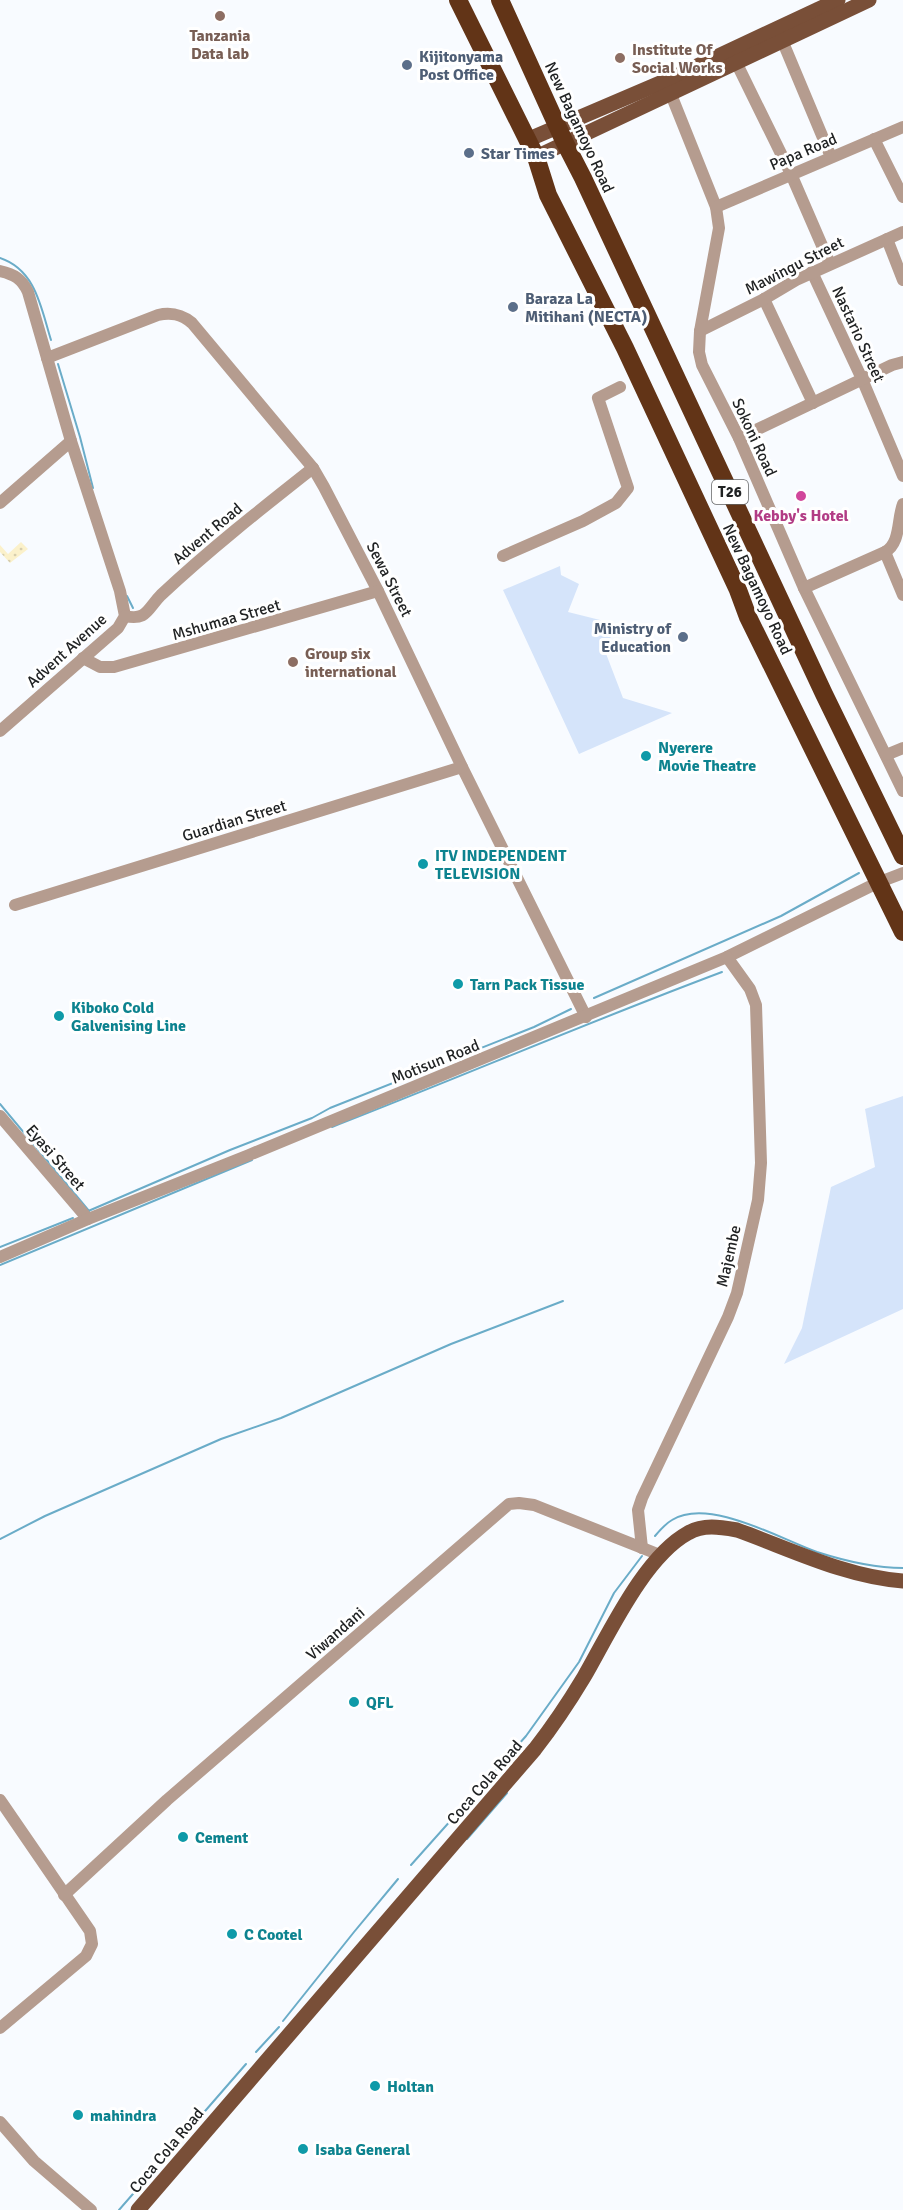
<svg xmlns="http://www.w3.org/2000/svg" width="903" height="2210" viewBox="0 0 903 2210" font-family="Signika,sans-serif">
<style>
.grass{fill:#d5e4fa}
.sand{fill:url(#sand-dots)}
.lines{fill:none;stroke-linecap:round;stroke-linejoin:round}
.stream{stroke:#6aacc8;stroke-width:2}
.minor{stroke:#b59c8f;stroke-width:12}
.major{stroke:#794f38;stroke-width:15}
.highway{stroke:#623417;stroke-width:18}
.education-dot{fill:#8d6e63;stroke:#fff;stroke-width:2}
.service-dot{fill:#5c6f8a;stroke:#fff;stroke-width:2}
.hotel-dot{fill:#d1479c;stroke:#fff;stroke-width:2}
.culture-dot{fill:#0f9aa8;stroke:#fff;stroke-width:2}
.labels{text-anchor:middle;stroke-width:6;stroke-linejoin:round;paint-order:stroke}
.shield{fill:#fff;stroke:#646566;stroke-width:1.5}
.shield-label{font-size:15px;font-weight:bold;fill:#212324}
.education-label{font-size:16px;font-weight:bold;fill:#785e54;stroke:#fff;text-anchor:start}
.service-label{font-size:16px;font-weight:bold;fill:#4e5e75;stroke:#fff;text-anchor:start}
.street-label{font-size:16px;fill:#212324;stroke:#fff}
.hotel-label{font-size:16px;font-weight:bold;fill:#b23c85;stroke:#fff}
.culture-label{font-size:16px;font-weight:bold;fill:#0d838f;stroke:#fff;text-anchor:start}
</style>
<defs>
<pattern id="sand-dots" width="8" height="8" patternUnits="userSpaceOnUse" patternTransform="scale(1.5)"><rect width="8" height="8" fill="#fbf1cb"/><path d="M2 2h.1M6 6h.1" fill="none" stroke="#d7ceae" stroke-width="1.8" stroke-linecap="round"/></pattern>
</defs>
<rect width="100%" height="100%" fill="#f8fbff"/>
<g class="grass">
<path d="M560,566L561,575L579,584L568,612L616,624L605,651L623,698L672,713L579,754L503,590Z"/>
<path d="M903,1096V1309L784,1364L802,1328L831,1187L875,1167L865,1109Z"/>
</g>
<path class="sand" d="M21,542L28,549L10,563L0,552V545L8,554Z"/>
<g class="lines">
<g class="stream">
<path d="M0,258C36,270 41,308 51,340"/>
<path d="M58,364L80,437L93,488"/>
<path d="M127,596L133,608"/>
<path d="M594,998L781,916L859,873"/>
<path d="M0,1104L89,1211"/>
<path d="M332,1127C463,1076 591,1021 722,972"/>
<path d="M86,1212L230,1150L312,1118L330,1108L534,1027L571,1009"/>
<path d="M0,1247L73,1218"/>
<path d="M0,1265L252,1160"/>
<path d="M655,1536C660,1530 665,1524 672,1520C709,1497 780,1539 817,1552C845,1561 873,1568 903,1568"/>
<path d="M0,1539L45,1516L221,1439L281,1418L451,1344L563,1301"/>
<path d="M467,1839L507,1793"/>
<path d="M411,1865L526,1736L579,1662L614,1593L642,1556"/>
<path d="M283,2021L354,1932L398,1879"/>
<path d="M256,2052L279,2027"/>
<path d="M119,2210L246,2064"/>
</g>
<g class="minor">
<path d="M782,40L831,157"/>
<path d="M736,62L791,174L830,264"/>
<path d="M668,87L716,207L719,228L700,331L699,352L702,365L739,438L804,588L903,791"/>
<path d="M874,139L903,197"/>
<path d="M716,207L903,127"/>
<path d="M887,239L903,280"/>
<path d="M0,271C14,274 22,279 28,292L71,441L120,591L125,616L118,628L0,731"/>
<path d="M812,272L862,379L903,476"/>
<path d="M764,299L813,403"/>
<path d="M700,331L764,299L796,280L903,232"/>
<path d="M47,358L158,315C171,312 181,314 192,323L313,468L324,487L378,591L462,767L586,1017"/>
<path d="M739,438L892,365L903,362"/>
<path d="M0,503L71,441"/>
<path d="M885,552C901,543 897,519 903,504"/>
<path d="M503,556L583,521L616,503L628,488L598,398L620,387"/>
<path d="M804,588L885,552L903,595"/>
<path d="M125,616C147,621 147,609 161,595C209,550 261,509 313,468"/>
<path d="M83,658L100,667H114L378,591"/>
<path d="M886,755L903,748"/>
<path d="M15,905L462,767"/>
<path d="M0,1116L88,1219"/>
<path d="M0,1257L88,1219L249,1155L727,957L877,883L903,873"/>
<path d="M642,1548L638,1510L642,1498L728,1317L737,1293L758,1200L761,1163L756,1005L750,989L727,957"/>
<path d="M0,1800L90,1931L92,1944L86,1956L0,2028"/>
<path d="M64,1895L167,1800L509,1504L519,1503L534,1505L660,1555"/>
<path d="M0,2122L34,2161L91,2210"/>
</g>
<g class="major">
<path d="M527,140L665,81L838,0"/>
<path d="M536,157L869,0"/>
<path d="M138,2210L535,1749C553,1726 569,1702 584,1677C609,1634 644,1557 688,1533C703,1524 720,1527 737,1530C790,1549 846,1577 903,1581"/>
</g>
<g class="highway">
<path d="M458,0L536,157L548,195L625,348L738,590L748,617L903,932"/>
<path d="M500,0L565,143L583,178L824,694L903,856"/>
</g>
</g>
<g class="education-dot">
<circle cx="220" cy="16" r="6"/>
<circle cx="620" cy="58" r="6"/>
<circle cx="293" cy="662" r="6"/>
</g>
<g class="service-dot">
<circle cx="407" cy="65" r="6"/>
<circle cx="469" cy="153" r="6"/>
<circle cx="513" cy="307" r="6"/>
<circle cx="683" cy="637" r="6"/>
</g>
<circle class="hotel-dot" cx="801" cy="496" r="6"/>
<g class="culture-dot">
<circle cx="646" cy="756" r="6"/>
<circle cx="423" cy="864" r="6"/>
<circle cx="458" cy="984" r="6"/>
<circle cx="59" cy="1016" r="6"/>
<circle cx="354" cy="1702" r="6"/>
<circle cx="183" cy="1837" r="6"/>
<circle cx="232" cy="1934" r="6"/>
<circle cx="375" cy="2086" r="6"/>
<circle cx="78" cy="2115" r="6"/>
<circle cx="303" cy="2149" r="6"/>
</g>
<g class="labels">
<rect class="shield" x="712" y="480" width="36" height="24" rx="4.5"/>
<g class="shield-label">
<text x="730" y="497">T26</text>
</g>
<g class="education-label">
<text x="220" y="41" text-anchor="middle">Tanzania<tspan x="220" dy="18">Data lab</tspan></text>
<text x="632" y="55">Institute Of<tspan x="632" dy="18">Social Works</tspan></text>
<text x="305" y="659">Group six<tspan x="305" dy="18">international</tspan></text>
</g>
<g class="service-label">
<text x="419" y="62">Kijitonyama<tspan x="419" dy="18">Post Office</tspan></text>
<text x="481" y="159">Star Times</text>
<text x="525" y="304">Baraza La<tspan x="525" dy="18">Mitihani (NECTA)</tspan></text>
<text x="671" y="634" text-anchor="end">Ministry of<tspan x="671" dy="18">Education</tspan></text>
</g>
<g class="street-label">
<text transform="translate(580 127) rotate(65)" y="6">New Bagamoyo Road</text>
<text transform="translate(803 151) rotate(-23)" y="6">Papa Road</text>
<text transform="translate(794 265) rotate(-27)" y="6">Mawingu Street</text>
<text transform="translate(859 334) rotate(65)" y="6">Nastario Street</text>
<text transform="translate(755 437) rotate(65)" y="6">Sokoni Road</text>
<text transform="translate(207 533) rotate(-40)" y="6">Advent Road</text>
<text transform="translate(390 579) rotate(63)" y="6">Sewa Street</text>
<text transform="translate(758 589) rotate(65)" y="6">New Bagamoyo Road</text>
<text transform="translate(226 619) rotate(-16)" y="6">Mshumaa Street</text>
<text transform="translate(66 650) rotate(-42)" y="6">Advent Avenue</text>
<text transform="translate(234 820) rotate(-17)" y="6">Guardian Street</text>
<text transform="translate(435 1061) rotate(-22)" y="6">Motisun Road</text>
<text transform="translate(56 1157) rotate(49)" y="6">Eyasi Street</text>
<text transform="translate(728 1256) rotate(-77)" y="6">Majembe</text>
<text transform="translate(335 1633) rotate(-41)" y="6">Viwandani</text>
<text transform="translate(484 1782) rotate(-49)" y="6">Coca Cola Road</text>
<text transform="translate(166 2150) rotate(-50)" y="6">Coca Cola Road</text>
</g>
<g class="hotel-label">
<text x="801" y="521">Kebby's Hotel</text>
</g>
<g class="culture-label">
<text x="658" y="753">Nyerere<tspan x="658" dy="18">Movie Theatre</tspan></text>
<text x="435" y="861">ITV INDEPENDENT<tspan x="435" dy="18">TELEVISION</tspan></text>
<text x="470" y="990">Tarn Pack Tissue</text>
<text x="71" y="1013">Kiboko Cold<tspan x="71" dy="18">Galvenising Line</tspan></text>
<text x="366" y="1708">QFL</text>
<text x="195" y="1843">Cement</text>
<text x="244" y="1940">C Cootel</text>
<text x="387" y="2092">Holtan</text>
<text x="90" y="2121">mahindra</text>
<text x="315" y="2155">Isaba General</text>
</g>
</g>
</svg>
